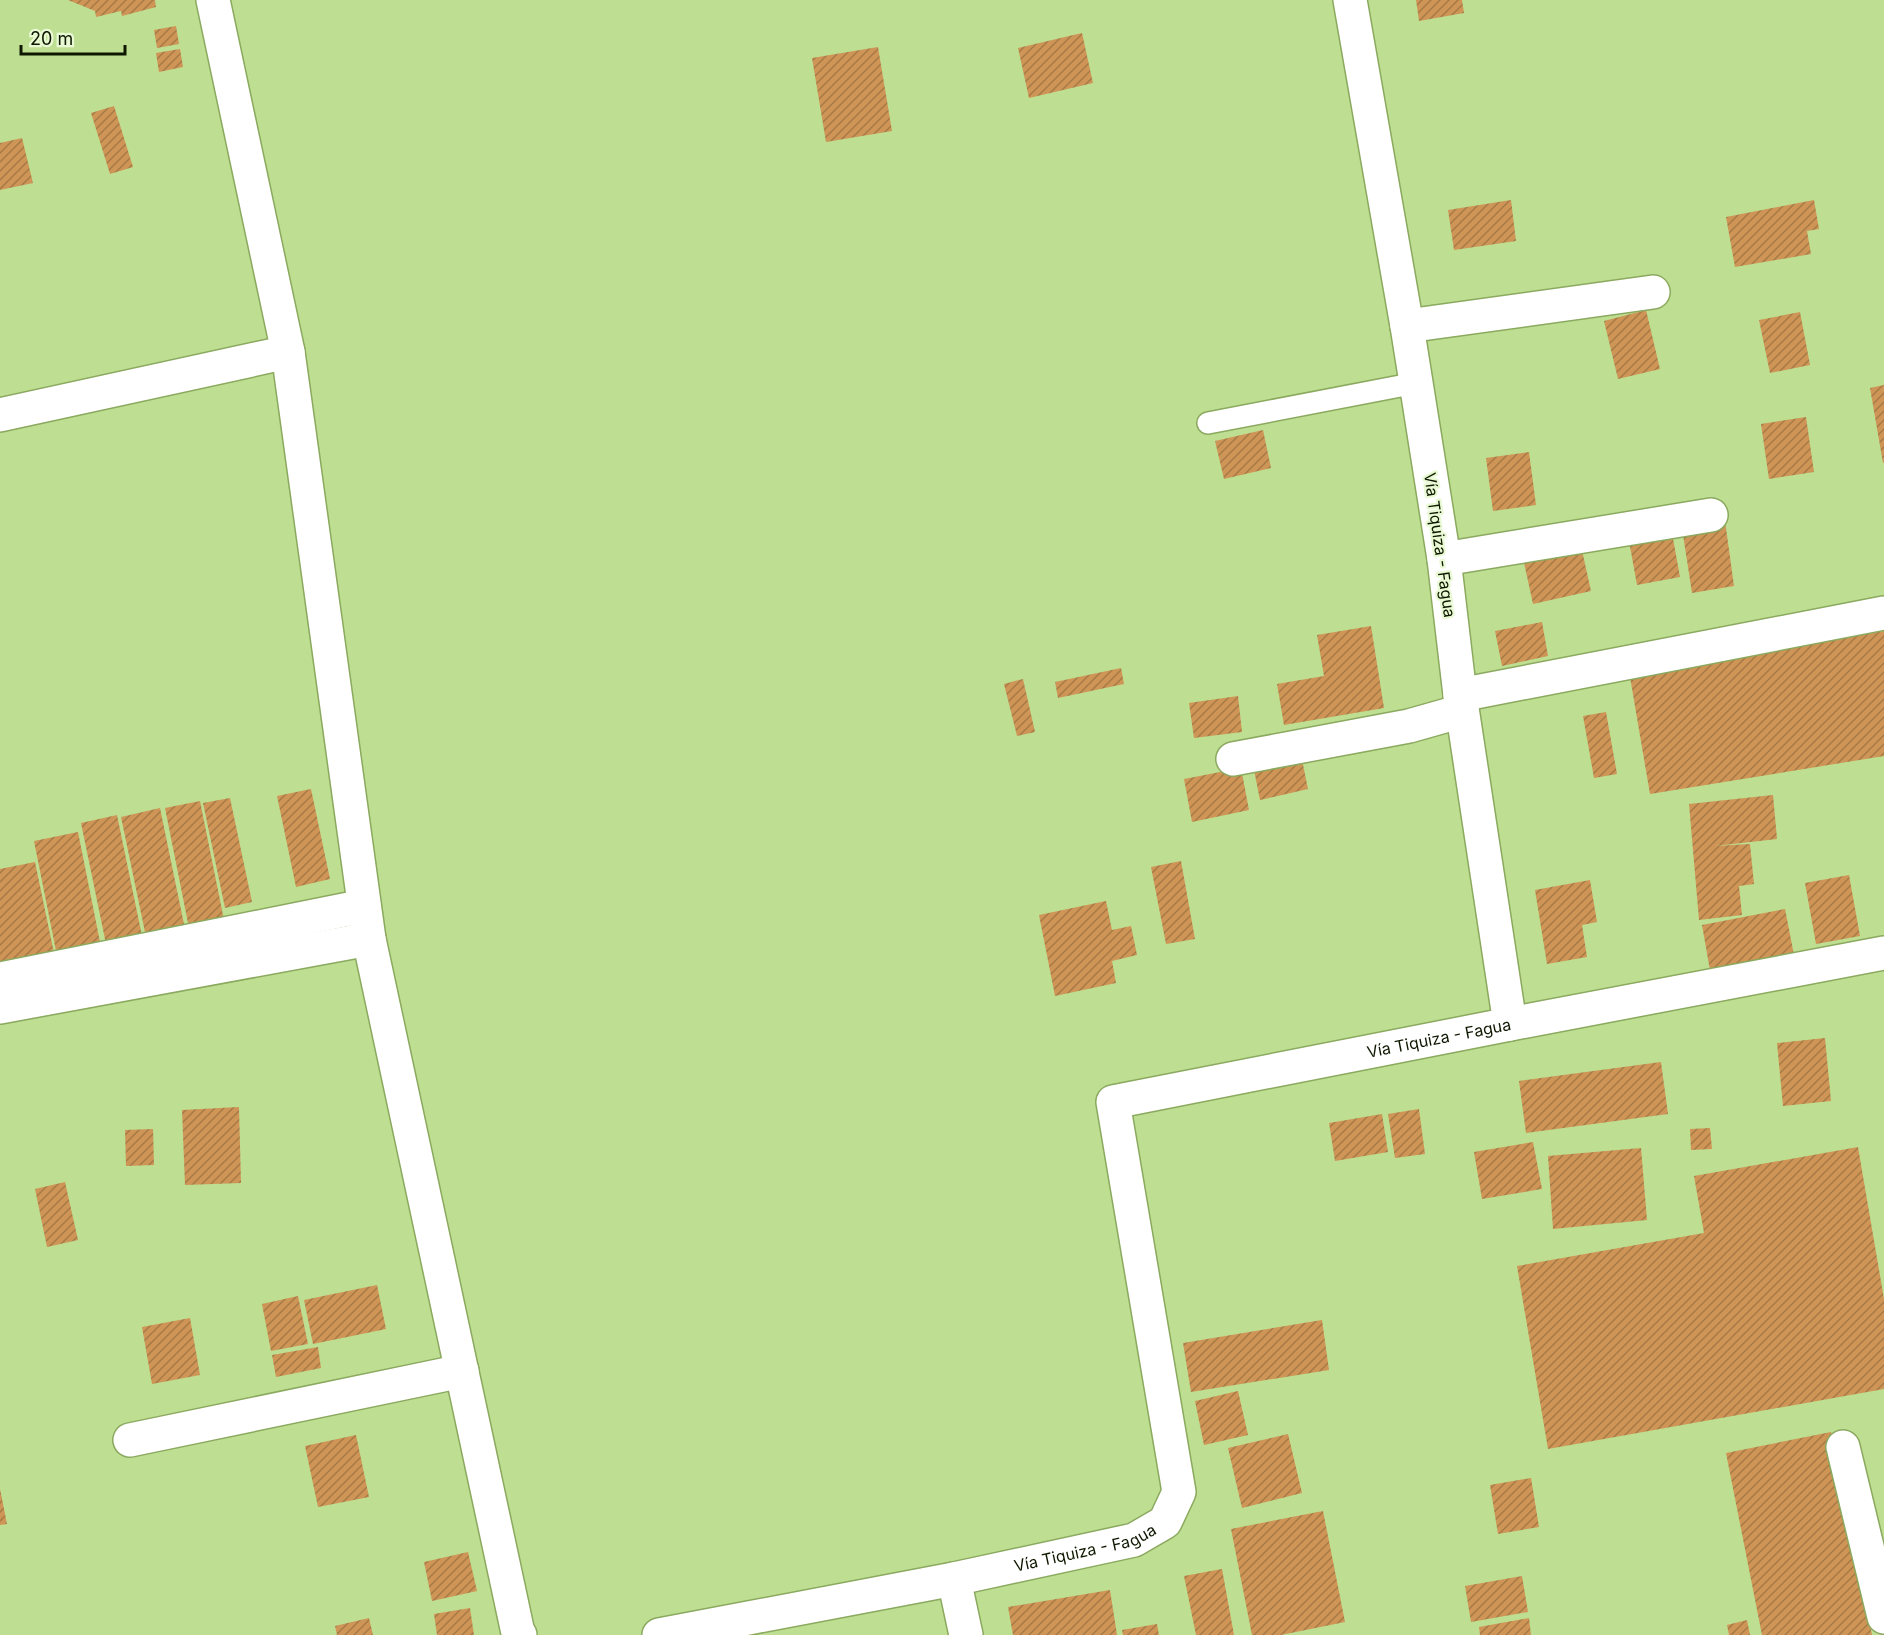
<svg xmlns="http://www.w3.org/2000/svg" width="1884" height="1635" viewBox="0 0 1884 1635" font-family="Inter,sans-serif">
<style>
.building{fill:url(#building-hatch)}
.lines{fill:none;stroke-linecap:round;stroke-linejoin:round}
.lane-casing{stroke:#8ba95f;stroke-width:24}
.street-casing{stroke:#8ba95f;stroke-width:36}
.secondary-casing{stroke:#8ba95f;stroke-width:36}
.lane{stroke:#fff;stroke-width:21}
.street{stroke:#fff;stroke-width:33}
.secondary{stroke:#fff;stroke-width:33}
.labels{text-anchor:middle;stroke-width:4.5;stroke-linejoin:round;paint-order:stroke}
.street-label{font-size:16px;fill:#0e1800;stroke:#e8f9d3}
</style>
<defs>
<pattern id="building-hatch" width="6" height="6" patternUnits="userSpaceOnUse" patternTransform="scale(1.5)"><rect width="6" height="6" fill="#ce9556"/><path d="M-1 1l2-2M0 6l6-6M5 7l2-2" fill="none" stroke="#a67945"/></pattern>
</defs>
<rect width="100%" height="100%" fill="#bede92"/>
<g class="building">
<path d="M68,0H155L156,7L122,16L121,11L96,17L95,11Z"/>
<path d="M1416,0H1462L1464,13L1419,21Z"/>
<path d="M176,26L179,44L157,48L154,30Z"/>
<path d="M1082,33L1093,83L1029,98L1018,48Z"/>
<path d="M878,47L892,131L826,142L812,58Z"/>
<path d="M180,49L183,67L159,72L156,53Z"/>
<path d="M114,106L133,167L110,174L91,113Z"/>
<path d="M22,138L33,183L0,190V143Z"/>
<path d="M1511,200L1516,241L1454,250L1448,210Z"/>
<path d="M1814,200L1819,229L1807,231L1811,254L1735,267L1726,217Z"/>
<path d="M1646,310L1660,369L1618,379L1604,321Z"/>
<path d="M1800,312L1810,365L1770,373L1759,320Z"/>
<path d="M1884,385V462L1883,463L1870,388Z"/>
<path d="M1806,417L1814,472L1769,479L1761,424Z"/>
<path d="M1263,430L1271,468L1224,479L1215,441Z"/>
<path d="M1529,452L1536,505L1493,511L1486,458Z"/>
<path d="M1725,521L1734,586L1692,593L1682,528Z"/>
<path d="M1672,533L1680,577L1637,585L1629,541Z"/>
<path d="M1581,546L1591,591L1533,604L1523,558Z"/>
<path d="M1542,622L1548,656L1502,666L1495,631Z"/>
<path d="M1371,626L1384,708L1284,725L1277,684L1324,676L1317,635Z"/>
<path d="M1884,631V756L1650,794L1630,677Z"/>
<path d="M1121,668L1124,684L1058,698L1055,682Z"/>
<path d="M1023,679L1035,732L1017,736L1004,684Z"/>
<path d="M1238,696L1242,732L1194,738L1189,703Z"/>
<path d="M1606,712L1617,774L1594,778L1583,716Z"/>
<path d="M1300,750L1308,789L1260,800L1252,760Z"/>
<path d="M1241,768L1249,810L1192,822L1184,779Z"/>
<path d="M311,789L330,879L296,887L277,796Z"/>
<path d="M1773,795L1777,839L1715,846L1750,844L1754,884L1739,886L1742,915L1699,920L1689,804Z"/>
<path d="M230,798L252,902L225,908L203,803Z"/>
<path d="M200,801L224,920L189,928L165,808Z"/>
<path d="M160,808L185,929L146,937L121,817Z"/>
<path d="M117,815L142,936L106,944L81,823Z"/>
<path d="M78,832L100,942L56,951L34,841Z"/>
<path d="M1181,861L1195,939L1166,944L1151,867Z"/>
<path d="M35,862L54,953L0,964V869Z"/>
<path d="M1849,875L1860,936L1816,944L1805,883Z"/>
<path d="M1590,880L1597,922L1582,925L1587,957L1547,964L1535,890Z"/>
<path d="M1106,901L1112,930L1131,926L1137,955L1112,961L1116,983L1055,996L1039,915Z"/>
<path d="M1785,909L1795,960L1711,976L1702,925Z"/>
<path d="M1825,1038L1831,1101L1783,1106L1777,1043Z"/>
<path d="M1661,1062L1668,1114L1526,1133L1519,1081Z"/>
<path d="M239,1107L241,1183L185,1185L182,1110Z"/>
<path d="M1419,1109L1425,1154L1395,1158L1388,1114Z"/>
<path d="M1382,1114L1388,1152L1335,1161L1329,1123Z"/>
<path d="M1710,1128L1712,1149L1691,1150L1690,1129Z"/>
<path d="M153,1129L154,1165L126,1166L125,1130Z"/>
<path d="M1533,1142L1542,1189L1482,1199L1474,1152Z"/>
<path d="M1858,1147L1884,1299V1389L1548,1449L1517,1266L1704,1233L1694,1176Z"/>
<path d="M1641,1148L1647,1220L1553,1229L1548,1156Z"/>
<path d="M65,1182L78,1240L47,1247L35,1189Z"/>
<path d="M377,1285L386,1329L313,1344L304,1300Z"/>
<path d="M298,1296L308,1344L271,1351L262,1304Z"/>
<path d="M190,1318L200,1375L152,1384L142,1327Z"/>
<path d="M1322,1320L1329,1370L1191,1392L1183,1343Z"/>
<path d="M318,1347L321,1368L276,1377L272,1355Z"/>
<path d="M1238,1391L1248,1435L1204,1445L1195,1401Z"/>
<path d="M1831,1432L1872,1635H1762L1726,1453Z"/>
<path d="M1288,1434L1302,1493L1242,1508L1228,1448Z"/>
<path d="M356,1435L369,1497L318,1507L305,1446Z"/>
<path d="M1531,1478L1539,1527L1498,1534L1490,1485Z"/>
<path d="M0,1489L7,1524L0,1525Z"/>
<path d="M1323,1511L1345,1622L1281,1635H1252L1231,1529Z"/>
<path d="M468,1552L477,1591L432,1601L424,1562Z"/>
<path d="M1222,1569L1234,1635H1196L1184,1576Z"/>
<path d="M1522,1576L1528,1612L1471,1622L1465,1586Z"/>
<path d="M1110,1590L1117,1635H1013L1008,1607Z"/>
<path d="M470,1608L474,1635H437L434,1614Z"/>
<path d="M369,1618L373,1635H337L335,1626Z"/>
<path d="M1529,1618L1531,1635H1480L1479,1627Z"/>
<path d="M1747,1620L1750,1635H1729L1727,1625Z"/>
<path d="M1157,1624L1159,1635H1123L1122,1630Z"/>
</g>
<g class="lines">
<defs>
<path id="lane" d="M1208,423L1416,383"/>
<g id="street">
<path d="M213,0L288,352L369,939L518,1633L520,1635"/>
<path d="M1407,326L1653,292"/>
<path d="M0,415L288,352"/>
<path d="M1444,559L1711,515"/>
<path d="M1460,695L1884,613"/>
<path d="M1233,759L1409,726L1462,711"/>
<path d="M0,979L364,906"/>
<path d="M0,1007L369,939"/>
<path d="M1510,1024L1884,953"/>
<path d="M130,1440L462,1371"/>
<path d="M1843,1447L1884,1617"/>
<path d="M659,1635L954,1579"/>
</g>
<g id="secondary">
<path id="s1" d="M966,1635L954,1579L1134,1540L1165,1522L1179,1492L1113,1102L1510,1024L1460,695L1444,559L1407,326L1350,0"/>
</g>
</defs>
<use href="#lane" class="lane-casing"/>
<use href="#street" class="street-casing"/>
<use href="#secondary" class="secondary-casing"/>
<use href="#lane" class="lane"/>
<use href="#street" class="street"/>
<use href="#secondary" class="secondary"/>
</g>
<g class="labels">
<g class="street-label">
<text transform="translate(1440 545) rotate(82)" y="6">Vía Tiquiza - Fagua</text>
<text dy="6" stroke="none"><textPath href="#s1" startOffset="1038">Vía Tiquiza - Fagua</textPath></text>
<text dy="6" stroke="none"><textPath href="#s1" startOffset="192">Vía Tiquiza - Fagua</textPath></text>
</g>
</g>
<path d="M21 45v9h104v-9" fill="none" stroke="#0e1800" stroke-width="3"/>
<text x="30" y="45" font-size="18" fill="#0e1800" stroke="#e8f9d3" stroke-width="4.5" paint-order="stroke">20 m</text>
</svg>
